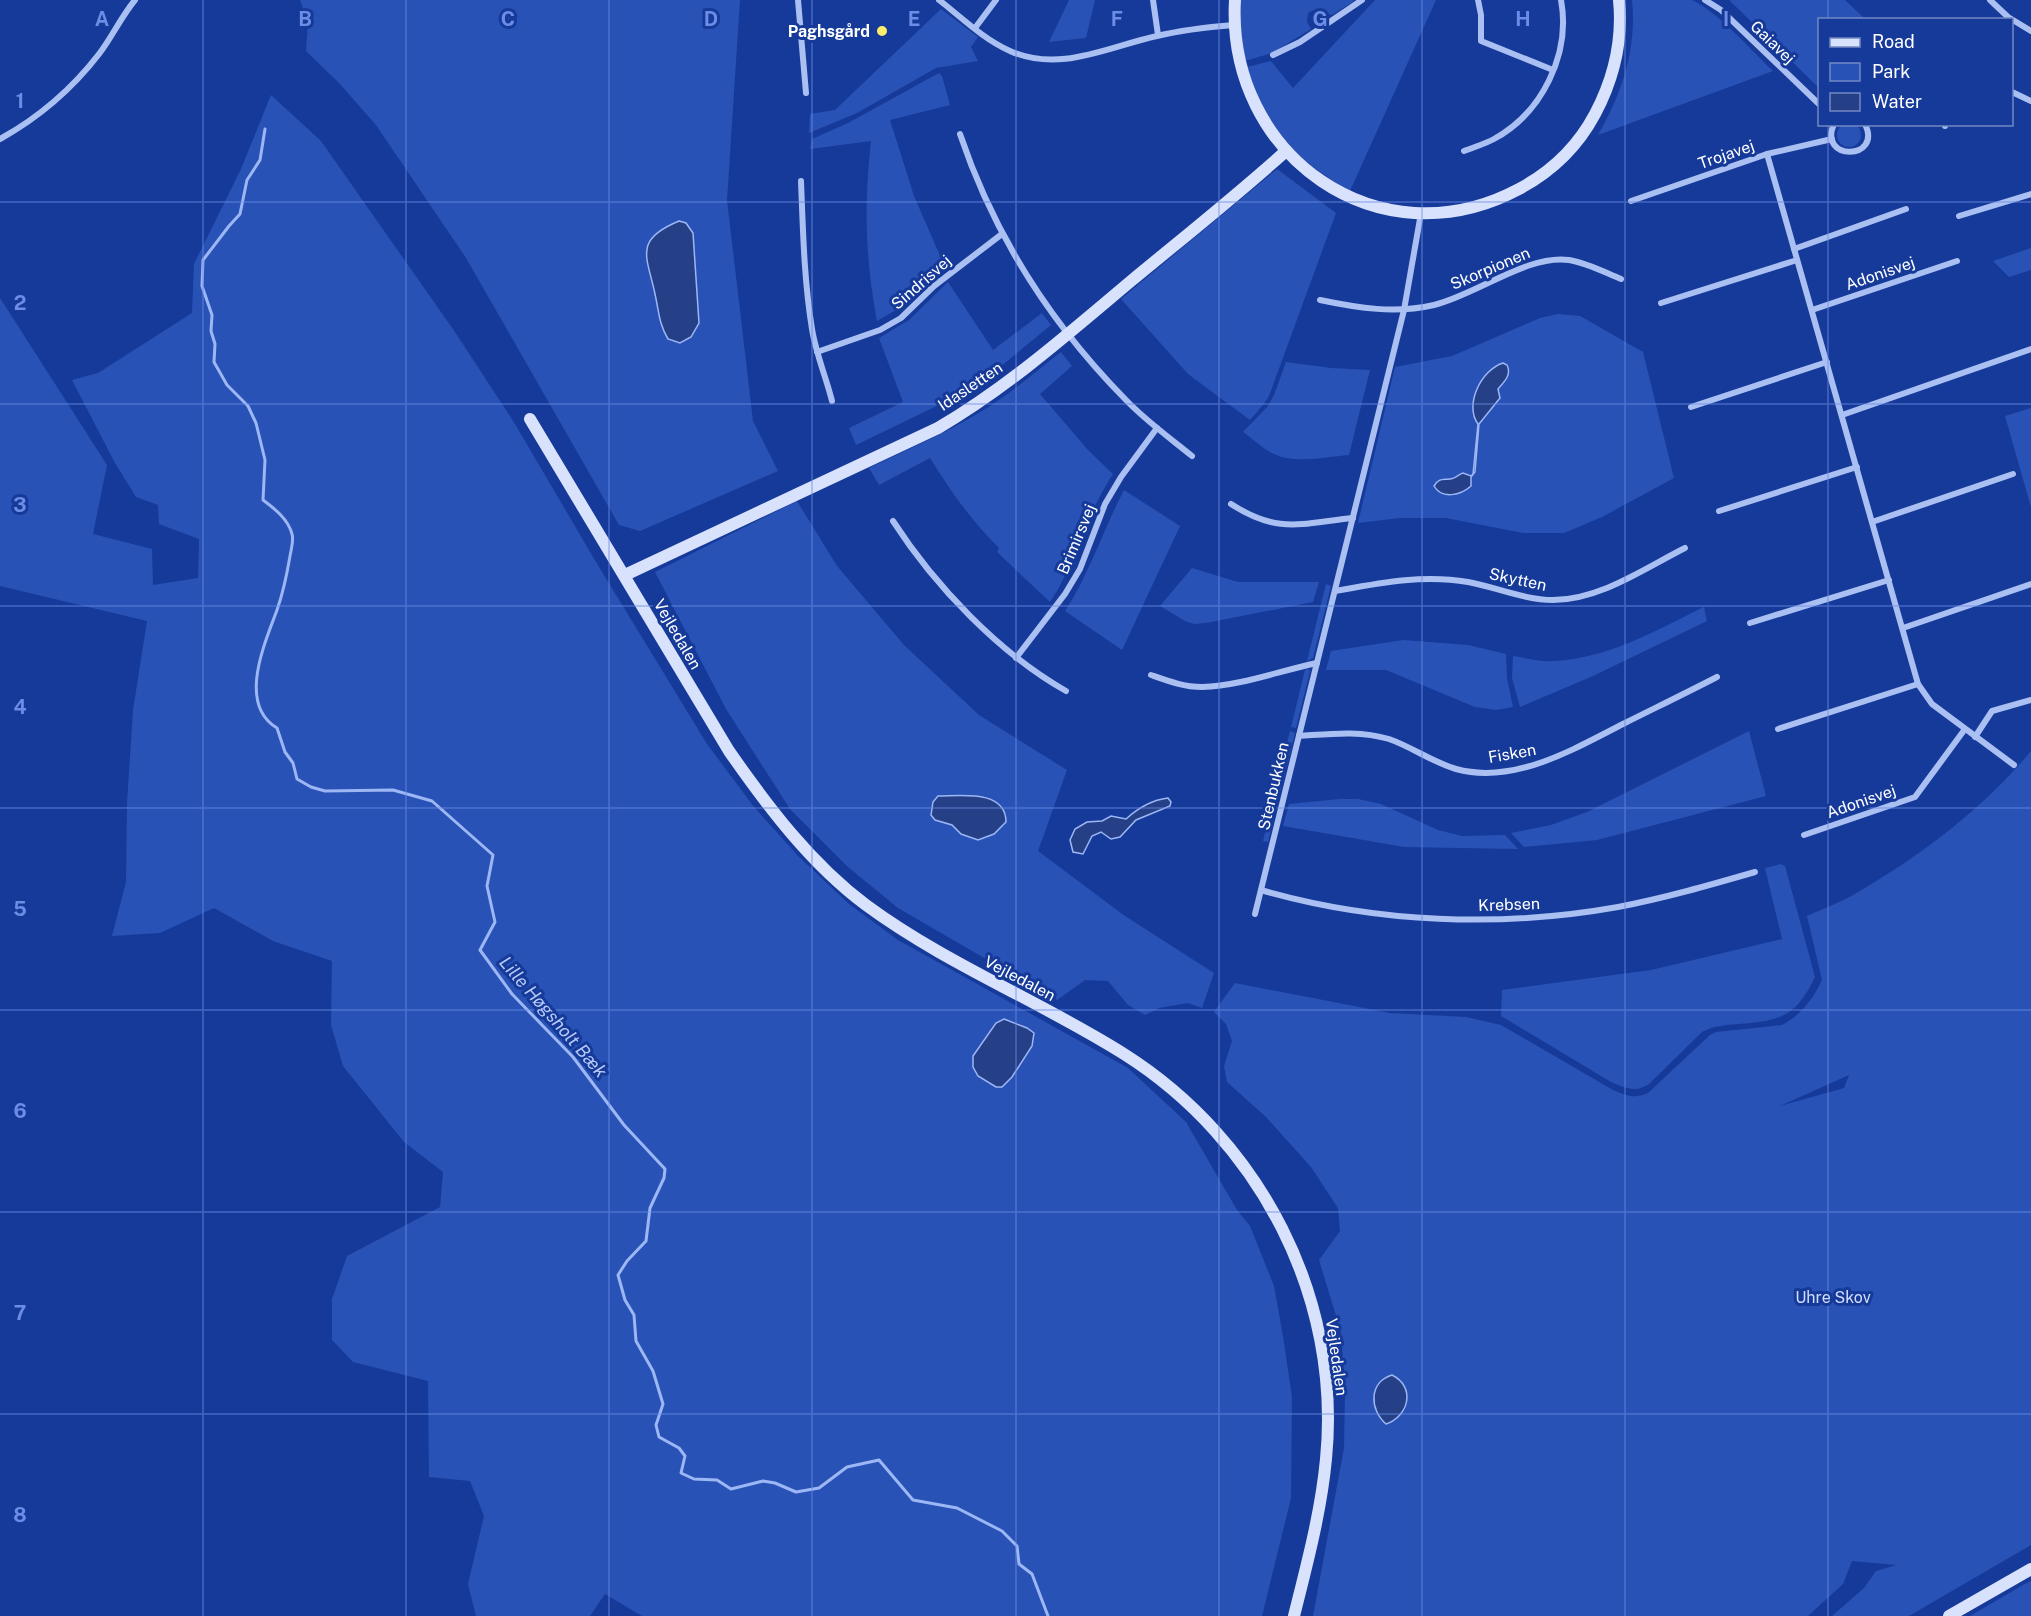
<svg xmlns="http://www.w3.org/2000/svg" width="2031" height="1616" viewBox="0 0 2031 1616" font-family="'Public Sans',sans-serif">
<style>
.green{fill:#2952b7;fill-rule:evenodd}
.water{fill:#264088;stroke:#9db7f5;stroke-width:1.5}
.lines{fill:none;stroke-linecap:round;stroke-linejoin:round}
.stream{stroke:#9db7f5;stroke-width:3}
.street{stroke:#aabff2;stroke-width:6}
.secondary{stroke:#d9e2fc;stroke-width:12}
.grid{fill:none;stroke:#6c8ce6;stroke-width:1.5;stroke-opacity:0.55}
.poi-dot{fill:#ffed6b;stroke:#163a99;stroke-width:2}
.labels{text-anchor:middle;stroke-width:6;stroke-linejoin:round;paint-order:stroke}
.poi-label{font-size:16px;font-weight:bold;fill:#fff;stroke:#163a99;text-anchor:end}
.street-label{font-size:16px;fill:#fff;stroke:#163a99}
.park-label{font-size:16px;fill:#d2defc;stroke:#163a99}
.water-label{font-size:18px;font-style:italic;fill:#b7caf9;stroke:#163a99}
.grid-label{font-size:20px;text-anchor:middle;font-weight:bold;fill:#6c8ce6;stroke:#163a99;stroke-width:6;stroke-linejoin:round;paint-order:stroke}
</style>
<rect width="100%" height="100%" fill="#163a99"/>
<g class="green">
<path d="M300,0H740L727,200L753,421L778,471L640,531L619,525L466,258L376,125L339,83L306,51L308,22Z"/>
<path d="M1069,0H1095L1086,38L1049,42Z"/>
<path d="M1241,0H1353L1354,1L1332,15L1313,10L1308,13L1307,22L1311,29L1272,53L1245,61L1240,22Z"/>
<path d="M1375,0H1436L1350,191C1318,172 1284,149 1266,115C1258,100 1253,83 1247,67L1271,61L1293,88Z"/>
<path d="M1632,0H1692C1716,10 1753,52 1773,71L1598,135C1622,93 1637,49 1632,0Z"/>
<path d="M1729,0H1845L1863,17L1862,19L1820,20L1819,88Z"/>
<path d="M941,9L978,37L971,47L978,61L936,68L857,113L809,133L810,114L835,110Z"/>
<path d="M939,73L942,76L950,105L890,120L914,196L945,267L903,306L877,321C865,257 864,206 871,141L810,149L812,139L848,123Z"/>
<path d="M271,95L321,141L455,332L515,424L596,562L707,744L754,807L799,857L849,904L898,940L1128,1068L1186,1122L1237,1210L1250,1226L1274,1286L1283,1336L1292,1397L1291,1498L1262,1616H642L605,1594L590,1616H476L468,1584L484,1516L470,1481L429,1477L428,1381L353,1362L332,1340V1299L347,1256L440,1207L443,1172L404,1142L343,1066L331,1025L332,961L273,941L214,908L160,933L112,936L126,882L127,803L133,710L147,621L0,586V298L107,465L93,534L152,549L153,585L198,578L199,539L159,524L158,505L136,497L115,463L72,380L98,373L192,313L194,264L241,169Z"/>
<circle cx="1849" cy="135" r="12"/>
<path d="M1277,169L1336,213L1269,396L1263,405L1250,420L1188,374L1121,299Z"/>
<path d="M2031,248V270L2009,277L1993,261Z"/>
<path d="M948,282L993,350L1042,313L1051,325L1000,367L947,401L856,445L849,428L903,402L879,338L909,320Z"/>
<path d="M1558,314L1580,316L1643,352L1674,478L1602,517L1564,533H1523L1446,518H1400L1358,523L1395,367L1452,356L1540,318Z"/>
<path d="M1061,352L1072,366L1040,394L1088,450L1113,474C1086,514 1077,562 1050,602L997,552L999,548C970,519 952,493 930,458L879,485L869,468C907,450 946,433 982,411C1010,394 1035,372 1061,352Z"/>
<path d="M1286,362L1331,368L1370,370L1349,455C1326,457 1295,464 1274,454C1263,449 1253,439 1243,432L1268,406L1274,395Z"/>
<path d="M2031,408V507L2005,416Z"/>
<path d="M1124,490L1180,526L1122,650L1065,611C1090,573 1103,530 1124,490Z"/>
<path d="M797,501L837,566L904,645L979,715L1067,770L1038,851L1125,916L1214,973L1202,1008L1188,1003L1159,1008L1145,1015L1128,1005L1108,981L1085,980L1057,1000L898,908L848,867L790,809L726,709L655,572Z"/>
<path d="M1192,568L1238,582H1319L1313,602L1206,623L1194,624L1185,621L1160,606Z"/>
<path d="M1326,584L1331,586L1313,658L1307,661Z"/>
<path d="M1704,607L1707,621L1593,676L1520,707L1512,678L1513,656C1526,658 1541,662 1555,661C1609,658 1657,630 1704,607Z"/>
<path d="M1403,640L1468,645L1506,654L1507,678L1513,707L1496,710L1475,707L1386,670H1326L1331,651Z"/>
<path d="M1308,669L1310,671L1296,728L1291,727L1305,670Z"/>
<path d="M1290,731L1295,733L1268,842L1263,841Z"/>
<path d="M1749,731L1766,796L1597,840L1524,847L1511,833L1551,825L1587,812Z"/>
<path d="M2031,751V1545L1909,1616H1832L1864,1588L1876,1571L1896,1565L1852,1561L1843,1584L1808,1616H1313L1344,1448L1345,1394L1341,1332L1319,1260L1340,1231L1338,1208L1311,1167L1265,1116L1227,1082L1224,1066L1232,1041L1226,1024L1214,1012L1235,983L1390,1013L1466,1017L1501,1025L1613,1090C1627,1096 1634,1099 1648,1093L1710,1035L1716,1032L1782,1025C1801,1015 1813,999 1822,980L1807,916C1822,909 1839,903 1853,895C1919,857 1982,810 2031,751ZM1849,1075L1844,1088L1780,1106ZM1384,1377L1407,1390L1405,1407L1395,1421L1374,1407L1376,1387Z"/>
<path d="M1340,799H1358L1381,804L1438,830L1462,836L1505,835L1518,849L1404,847L1283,826L1289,804Z"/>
<path d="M1781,864L1785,866L1815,977C1796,1017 1780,1021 1738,1024C1725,1025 1713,1026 1702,1032L1649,1084C1636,1093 1625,1088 1611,1082L1501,1016L1502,990L1651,970L1782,939L1765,868Z"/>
<path d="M2031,1581V1616H1970L2023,1585Z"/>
</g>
<g class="water">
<path d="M679,221L686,223L693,233L699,323L691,337L680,343L668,339C659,324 659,312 655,294C647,256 633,240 679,221Z"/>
<path d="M1503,363L1507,365C1512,375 1504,382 1498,389L1500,398L1479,424L1475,472L1471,477V486C1461,495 1442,500 1434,486C1439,478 1442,480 1450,479C1455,479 1459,474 1463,473L1471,476L1473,474L1478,424C1464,405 1481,370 1503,363Z"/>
<path d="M938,796C960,796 1006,789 1006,822L994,834L978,840L961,834L952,825L935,820L931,815L933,802Z"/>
<path d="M1168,798L1171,802L1170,806L1136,820L1120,837L1111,839L1101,832L1092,836L1083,854L1073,852L1070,840L1075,829L1087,822L1102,821L1111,816L1126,819C1138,808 1152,800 1168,798Z"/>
<path d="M1004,1019L1027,1028L1034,1033L1032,1046L1012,1077L1002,1087H996L978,1076L973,1067V1056L996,1023Z"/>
<path d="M1392,1375C1416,1387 1409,1416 1386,1424C1369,1409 1369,1382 1392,1375Z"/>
</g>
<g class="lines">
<path class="stream" d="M265,129L260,160L247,180L240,214L229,226L203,260L202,286L212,315L211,331L215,344L214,362L227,385L248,406L256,423L265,460L263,500C275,509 288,519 292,534C294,540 291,550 290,556C287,574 283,593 277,610C265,643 237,704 277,728L285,752L293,763L297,779L311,787L325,791L393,790L432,801L493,855L487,886L495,922L480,950L512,994L573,1057L624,1125L665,1169L664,1178L650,1208L646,1241L627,1261L618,1275L625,1300L634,1315L636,1341L653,1371L663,1404L656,1425L659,1437L679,1448L685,1456L681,1473L694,1479L717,1480L731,1489L763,1481L775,1483L796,1492L819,1488L847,1467L879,1460L913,1500L957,1508L1002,1531L1017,1546L1019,1564L1032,1574L1048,1616"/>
<g class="street">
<path d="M798,0L806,93"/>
<path d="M939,0C961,17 983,39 1010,51C1060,73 1107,47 1157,36C1182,30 1209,27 1234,25"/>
<path d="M1153,0L1158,35"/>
<path d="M1478,0L1481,15V41L1553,70"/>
<path d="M1705,0L1721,10L1820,105"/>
<path d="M1990,0L2008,17L2031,31"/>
<path d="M975,28L996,0"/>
<path d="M1273,55L1300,42L1362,0"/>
<path d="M2012,92L2031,101"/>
<path d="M1834,124C1817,161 1883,161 1865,124"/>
<path d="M1945,124V126"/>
<path d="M960,134C994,235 1051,324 1126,400C1146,421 1170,438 1192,456"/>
<path d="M0,139C38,118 72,89 99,54C112,37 121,17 135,0"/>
<path d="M1464,151C1474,147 1485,144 1494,139C1542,113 1571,54 1561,0"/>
<path d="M1767,154L1918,684L1932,704L2014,765"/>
<path d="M801,181C803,231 804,280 812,329C816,354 826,377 832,401"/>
<path d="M1631,201L1767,154L1832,139"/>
<path d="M1959,216L2031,194"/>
<path d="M1794,249L1906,209"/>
<path d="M1320,300C1358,308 1395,314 1434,305C1476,295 1528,254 1569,260C1587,263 1604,272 1621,279"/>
<path d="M1661,303L1797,260"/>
<path d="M1812,310L1957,261"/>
<path d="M817,352L880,330L901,318L934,286L1002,234"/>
<path d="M1691,407L1827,362"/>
<path d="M1842,415L2031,349"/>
<path d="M1231,504C1279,535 1302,523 1353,518"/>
<path d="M1719,511L1857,467"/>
<path d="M893,521C935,586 999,653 1066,691"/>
<path d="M1872,522L2013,474"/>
<path d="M1335,591C1379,583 1423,574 1468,582C1496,587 1524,600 1553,600C1600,600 1645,568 1685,548"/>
<path d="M1750,623L1889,580"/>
<path d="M1903,628L2031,584"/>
<path d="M1016,658L1065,594L1080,569L1105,504L1121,477L1157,428"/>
<path d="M1151,675C1168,681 1184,687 1202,687C1240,686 1279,671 1317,663"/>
<path d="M1778,729L1918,684"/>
<path d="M1299,736C1330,734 1359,730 1389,739C1412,747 1432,762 1456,769C1514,785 1574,749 1623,724C1655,708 1686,693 1717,677"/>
<path d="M1975,737L1992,711L2031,700"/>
<path d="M1804,835L1915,797L1965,729"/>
<path d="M1261,890C1376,923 1501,928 1618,907C1665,898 1710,885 1755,872"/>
<path d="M1255,914L1404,310L1421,213"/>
</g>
<g class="secondary">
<path d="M1235,0C1226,155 1379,264 1519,189C1551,172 1578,146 1595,114C1614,78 1623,40 1619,0"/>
<path d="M530,419L729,751C768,807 811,864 866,905C946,964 1040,1001 1124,1054C1260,1140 1342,1298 1326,1459C1321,1512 1307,1564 1294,1616"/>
<path d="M625,575L938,428C1008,387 1069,333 1131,281C1183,238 1236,196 1286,151"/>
<path d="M1949,1616L2031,1569"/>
</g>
</g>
<path class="grid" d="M203,0V1616M406,0V1616M609,0V1616M812,0V1616M1016,0V1616M1219,0V1616M1422,0V1616M1625,0V1616M1828,0V20M1828,124V1616M0,202H2031M0,404H2031M0,606H2031M0,808H2031M0,1010H2031M0,1212H2031M0,1414H2031"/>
<circle class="poi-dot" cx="882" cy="31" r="6"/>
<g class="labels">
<g class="poi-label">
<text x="870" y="37">Paghsgård</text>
</g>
<g class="street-label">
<text transform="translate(1773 42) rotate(44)" y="6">Gaiavej</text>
<text transform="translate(1726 154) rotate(-19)" y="6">Trojavej</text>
<text transform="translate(1490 268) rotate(-23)" y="6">Skorpionen</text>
<text transform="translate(1880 273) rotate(-19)" y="6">Adonisvej</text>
<text transform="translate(921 282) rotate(-41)" y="6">Sindrisvej</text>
<text transform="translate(970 386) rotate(-34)" y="6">Idasletten</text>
<text transform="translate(1076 539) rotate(-67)" y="6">Brimirsvej</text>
<text transform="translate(1518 579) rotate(12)" y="6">Skytten</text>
<text transform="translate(678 634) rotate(60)" y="6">Vejledalen</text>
<text transform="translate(1512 753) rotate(-10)" y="6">Fisken</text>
<text transform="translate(1273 786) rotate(-77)" y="6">Stenbukken</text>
<text transform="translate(1861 801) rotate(-19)" y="6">Adonisvej</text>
<text transform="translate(1509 904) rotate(-2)" y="6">Krebsen</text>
<text transform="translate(1020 978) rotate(28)" y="6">Vejledalen</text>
<text transform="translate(1337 1357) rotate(82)" y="6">Vejledalen</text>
</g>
<g class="park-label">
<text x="1833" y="1303">Uhre Skov</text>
</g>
<g class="water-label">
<text transform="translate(553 1017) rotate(49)" y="6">Lille Høgsholt Bæk</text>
</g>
</g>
<g class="grid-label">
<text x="102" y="26">A</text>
<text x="305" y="26">B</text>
<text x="508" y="26">C</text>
<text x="711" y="26">D</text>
<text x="914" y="26">E</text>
<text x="1117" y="26">F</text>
<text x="1320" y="26">G</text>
<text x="1523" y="26">H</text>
<text x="1726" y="26">I</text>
<text x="20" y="108">1</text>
<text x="20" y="310">2</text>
<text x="20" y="512">3</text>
<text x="20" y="714">4</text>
<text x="20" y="916">5</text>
<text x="20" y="1118">6</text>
<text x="20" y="1320">7</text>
<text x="20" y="1522">8</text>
</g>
<rect x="1818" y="18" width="195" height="108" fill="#163a99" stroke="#7389c2" stroke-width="1.5"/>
<rect x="1830" y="38" width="30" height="9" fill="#d9e2fc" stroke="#7389c2" stroke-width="1.5"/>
<text x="1872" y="48" font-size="18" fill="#ffffff">Road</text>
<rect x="1830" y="63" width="30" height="18" fill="#2952b7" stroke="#7389c2" stroke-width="1.5"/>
<text x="1872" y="78" font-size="18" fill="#ffffff">Park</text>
<rect x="1830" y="93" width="30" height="18" fill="#264088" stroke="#7389c2" stroke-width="1.5"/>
<text x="1872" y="108" font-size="18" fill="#ffffff">Water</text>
</svg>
